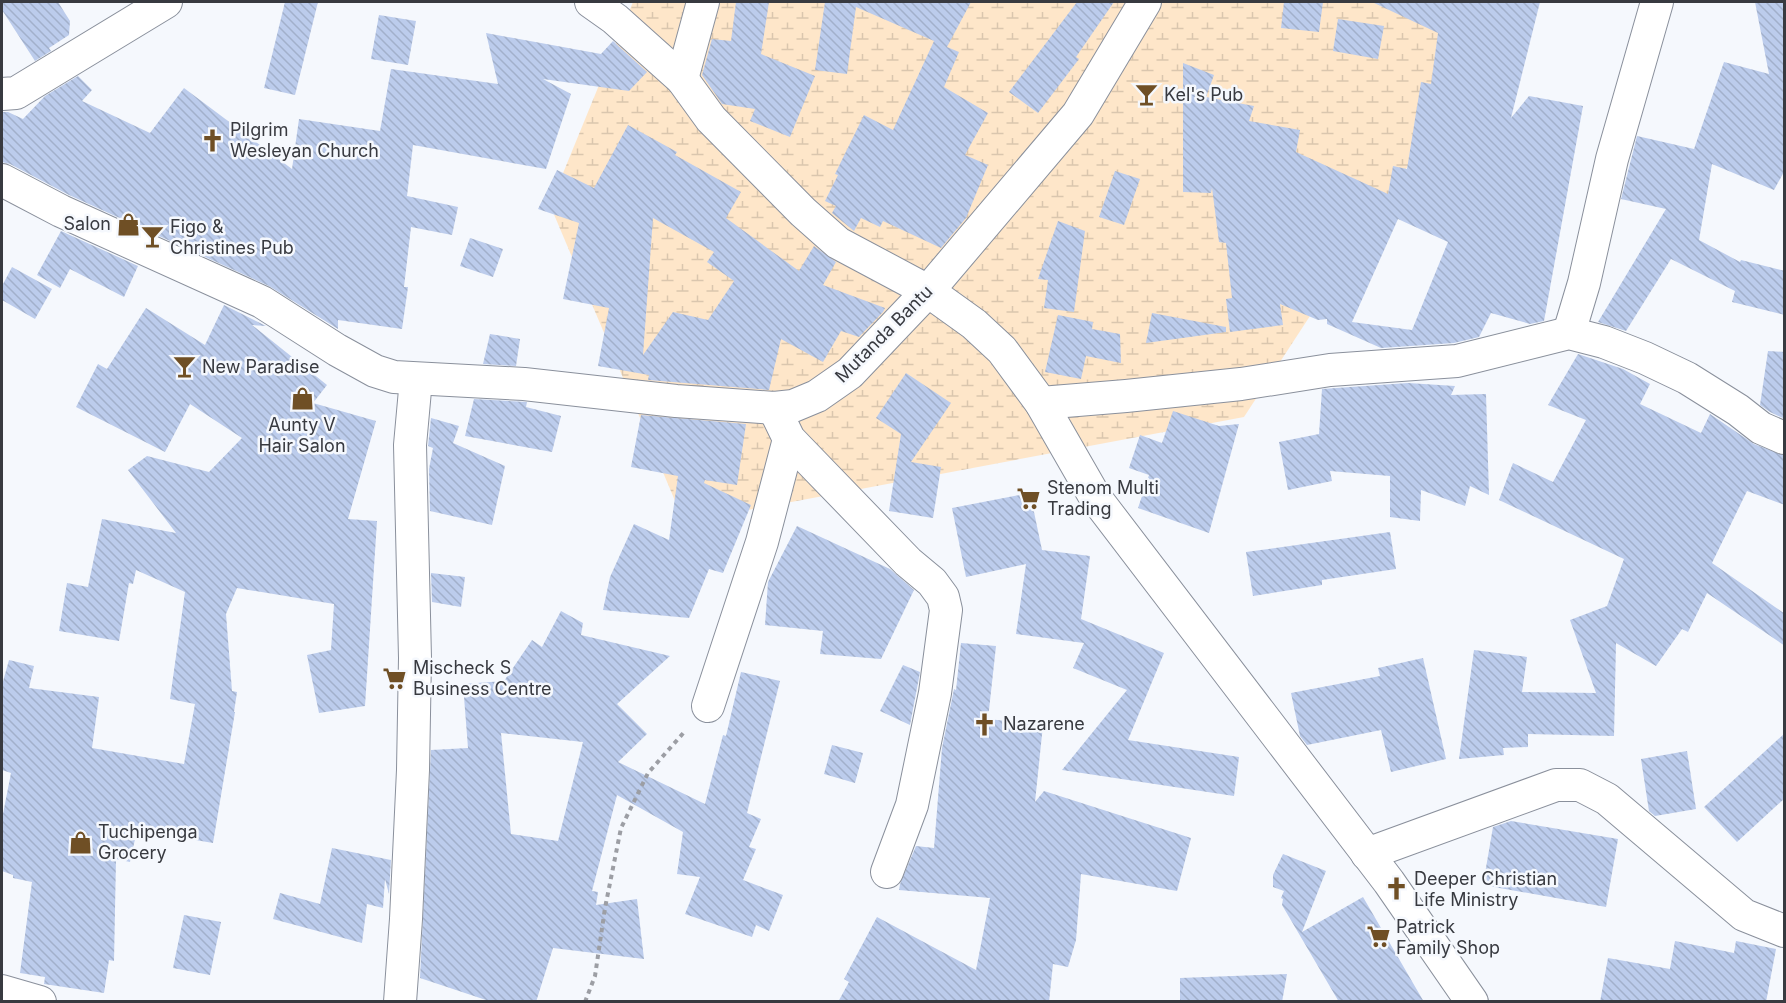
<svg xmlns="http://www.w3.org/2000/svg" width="1786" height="1003" viewBox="0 0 1786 1003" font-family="Inter,sans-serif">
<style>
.wetland{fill:url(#wetland-marsh)}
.building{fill:url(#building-back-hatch);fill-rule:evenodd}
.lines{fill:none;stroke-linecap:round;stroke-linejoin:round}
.street-casing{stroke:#8a909c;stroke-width:34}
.path{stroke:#9c9ea4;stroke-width:4;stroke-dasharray:4.5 4.5;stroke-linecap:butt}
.street{stroke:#fff;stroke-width:32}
.labels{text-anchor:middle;stroke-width:5;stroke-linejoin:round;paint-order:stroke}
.poi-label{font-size:18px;fill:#383a40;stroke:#f5f8fd;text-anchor:start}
.street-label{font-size:18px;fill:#383a40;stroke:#f5f8fd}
</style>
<defs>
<pattern id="wetland-marsh" width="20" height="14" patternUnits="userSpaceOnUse" patternTransform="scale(1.5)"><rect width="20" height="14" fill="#fee6c9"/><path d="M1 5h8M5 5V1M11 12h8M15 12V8" fill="none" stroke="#dac6ae"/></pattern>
<pattern id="building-back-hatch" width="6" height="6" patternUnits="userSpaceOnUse" patternTransform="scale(1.5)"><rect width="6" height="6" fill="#bcccec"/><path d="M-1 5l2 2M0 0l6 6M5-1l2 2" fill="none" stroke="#a2b0cb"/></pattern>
</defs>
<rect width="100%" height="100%" fill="#f5f8fd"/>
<path class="wetland" d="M633,2H1515L1244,417L684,522L550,205Z"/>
<g class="building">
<path d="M2,2H58L70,21L69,35L49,48L51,51L35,61L2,10Z"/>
<path d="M285,2H318L295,95L264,88Z"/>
<path d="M736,2H769L761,54L815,76L790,137L750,121L755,109L722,104L702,75L712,39L731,41Z"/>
<path d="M825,2H971L947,47L959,52L944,87L988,113L965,155L988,165L966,218L941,248L883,221L880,227L861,218L854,231L832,213L836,206L825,201L838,175L835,174L864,115L893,130L934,41L856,7L847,74L815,70Z"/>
<path d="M1077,2H1114L1076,57L1079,59L1038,113L1009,92Z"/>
<path d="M1284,2H1323L1319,32L1281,28Z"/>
<path d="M1372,2H1540L1511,118L1529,96L1583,106L1544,321L1530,324L1491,313L1479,337L1454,343L1381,348L1327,324V319L1318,320L1280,304L1283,325L1230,332L1226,299L1232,298L1226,243L1219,242L1212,188L1211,193L1183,192V63L1214,75L1206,97L1254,106L1249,121L1300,130L1296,152L1388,194L1393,166L1407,169L1421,82L1431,84L1438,33ZM1398,219L1448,242L1412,330L1352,322Z"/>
<path d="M1755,2H1785V170L1774,190L1712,164L1699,240L1740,262L1741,260L1785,271V315L1732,302L1735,291L1671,259L1626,331L1598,322L1666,209L1621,199L1637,136L1694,149L1724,62L1769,74Z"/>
<path d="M379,15L416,21L408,65L371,59Z"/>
<path d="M1338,19L1384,26L1378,59L1333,51Z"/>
<path d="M486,33L601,54L613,41L647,72L629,91L543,79L571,94L546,169L413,145L407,196L458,207L452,235L411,227L404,287H408L402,329L338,320V329L269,286L69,195L10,164L2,162V112H8L23,119L45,96L78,76L92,90L82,101L150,133L184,88L292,169L299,119L380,131L391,69L498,84Z"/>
<path d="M628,125L677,152L675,155L741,192L726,218L799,271L814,246L836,262L823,285L885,308L883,312L859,337L841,331L823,362L781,339L769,390L648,380L649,375L598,366L609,308L563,299L579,223L538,209L557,170L594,188ZM653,218L714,252L707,262L734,281L708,320L673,312L643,355Z"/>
<path d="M1115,171L1140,179L1124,225L1099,217Z"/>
<path d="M1058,221L1085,231L1074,312L1044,308L1048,280L1038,279Z"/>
<path d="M61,231L138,266L124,297L70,269L60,288L37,275Z"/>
<path d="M470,238L503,249L493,277L460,266Z"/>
<path d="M12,267L52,289L35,319L2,300V286Z"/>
<path d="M224,305L266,326L252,325L327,385L313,403L376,421L348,519L377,521L365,706L319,713L307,655L331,650L334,604L237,588L226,614L232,691L237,692L234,712H235L213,843L137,830L130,862L116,859L114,961L109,960L104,993L44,984L45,977L20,973L32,882L13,878V875L2,871V819L11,773L2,770V685L9,660L34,666L29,688L99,697L92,748L184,764L195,704L170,699L185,592L136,570L133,584L129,583L119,641L59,631L67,583L88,587L102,519L176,533L128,470L147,456L209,472L242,438L190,404L165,452L76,407L98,364L107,369L146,308L205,345Z"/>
<path d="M1152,313L1226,327V332L1146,343Z"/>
<path d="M1058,315L1093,322L1092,329L1120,334L1121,363L1086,356L1081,379L1045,372Z"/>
<path d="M490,334L520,339L516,366L483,364Z"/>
<path d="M1768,351L1785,352V419L1770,412L1760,405Z"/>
<path d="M1578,354L1623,369L1650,384L1640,404L1701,433L1710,414L1754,444L1785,456V505L1747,491L1712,563L1785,614V646L1707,593L1688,632L1682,629L1656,666L1616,643L1614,736L1528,734V747L1503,748L1504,755L1459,759L1474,650L1527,657L1522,692L1596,693L1570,620L1607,606L1624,559L1499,500L1513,463L1553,482L1586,420L1548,405Z"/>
<path d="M906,373L951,403L911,462L941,467L933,518L889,511L901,434L876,418Z"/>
<path d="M1408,383L1455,386L1451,395L1486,394L1489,495L1470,486L1465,506L1421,490L1420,521L1390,517V476L1330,471L1332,481L1288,490L1279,442L1319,434L1322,389Z"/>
<path d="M474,399L527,402L526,407L561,416L552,452L465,436Z"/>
<path d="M1173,411L1219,426L1239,424L1209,533L1138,508L1149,475L1129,468L1140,435L1162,443Z"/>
<path d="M641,415L746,424L737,485L705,480L704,483L751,505L723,573L709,569L689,618L603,610L610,577L634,524L669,540L678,476L631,467Z"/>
<path d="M431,418L459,426L453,443L505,466L492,525L430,511L429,469L433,448L428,446Z"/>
<path d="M1030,493L1042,550L1090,556L1081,619L1164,653L1128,740L1239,757L1234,796L1062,770L1127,690L1073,668L1084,643L1016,634L1026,564L966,577L952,508Z"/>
<path d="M797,526L890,569L914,590L881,659L820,654L823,631L765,625L768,582Z"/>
<path d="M1390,532L1396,569L1322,580V585L1253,596L1246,552Z"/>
<path d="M431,573L465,577L461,607L432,602Z"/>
<path d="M561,611L583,623L581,635L670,656L617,704L647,734L618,762L705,804L723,735L726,736L741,672L780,681L747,813L761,819L749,847L756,849L743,880L783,895L769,931L756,925L752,937L685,914L700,877L677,874L683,832L617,795L592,891L598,892L596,905L637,899L644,959L553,948L536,1002H492L420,978L431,750L468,748L463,684L504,681L532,640L542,647ZM501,733L583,742L558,841L511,834Z"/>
<path d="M961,643L996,646L988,719L1043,725L1035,802L1044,791L1191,838L1177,891L1081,874L1076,940L1068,967L1053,964L1049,1002H838L849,982L844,979L877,917L976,970L990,898L899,890L900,884L916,846L934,848L942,748L954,689L956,690Z"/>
<path d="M1423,658L1446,759L1391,772L1381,730L1307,745L1300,736L1291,693L1380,676L1378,668Z"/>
<path d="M903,665L920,672L910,725L880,711Z"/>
<path d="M1785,733V798L1737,842L1704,807Z"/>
<path d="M832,745L863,753L855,783L824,774Z"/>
<path d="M1687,751L1696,809L1655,816L1649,811L1641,759Z"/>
<path d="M1511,821L1618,839L1606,907L1483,885L1493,827Z"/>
<path d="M332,848L391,860L389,894L385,879L383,908L367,904L362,943L273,919L280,893L320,904Z"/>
<path d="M1283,854L1326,871L1302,932L1363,897L1424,1002H1339L1282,905L1283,899L1281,898L1284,891L1273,887V875Z"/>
<path d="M184,915L221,922L210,975L173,968Z"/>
<path d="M1675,941L1734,953L1736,941L1776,949L1766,1002H1600L1608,958L1670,969Z"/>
<path d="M1287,974L1282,1002H1180V978Z"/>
</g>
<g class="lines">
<defs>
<g id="street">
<path d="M591,2L615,19L682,79L711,119L803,212L838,243L928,291L974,324L1002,350L1041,403L1095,497L1389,882L1472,1002"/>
<path d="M682,79L703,2"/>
<path d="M2,94L16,93L166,2"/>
<path d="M2,180L61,211L262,302L337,350L375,371L394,377L524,384L676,401L774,408L793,406L817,396L850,373L928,291L1078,114L1145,2"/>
<path d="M1569,333L1584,283L1612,159L1657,2"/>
<path d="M1041,403L1126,396L1241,384L1330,370L1457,361L1569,333L1604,342L1645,358L1687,378L1738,410L1761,428L1784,438"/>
<path d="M774,408L789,439L908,562L932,582L943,597L946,610L935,693L912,805L887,872"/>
<path d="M708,706L762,542L789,439"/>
<path d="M1367,854L1556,785H1580L1607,799L1744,915L1784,931"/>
<path d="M2,991L40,1002"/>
<path d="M400,1002L406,919L413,770L415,658L410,445L416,379"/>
</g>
</defs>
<use href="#street" class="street-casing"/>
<path class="path" d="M585,1002L595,976L605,908L621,828L648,773L686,730"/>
<use href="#street" class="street"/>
</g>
<defs>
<symbol id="bar-bare" viewBox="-9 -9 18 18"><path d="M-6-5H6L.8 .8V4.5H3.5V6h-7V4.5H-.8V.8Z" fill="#6f4f25" stroke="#f5f8fd" stroke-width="2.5" paint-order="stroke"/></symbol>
<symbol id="church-bare" viewBox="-9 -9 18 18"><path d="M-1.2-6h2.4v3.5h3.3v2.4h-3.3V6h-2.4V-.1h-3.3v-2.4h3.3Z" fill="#6f4f25" stroke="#f5f8fd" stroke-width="2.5" paint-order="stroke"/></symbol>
<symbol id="shop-bare" viewBox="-9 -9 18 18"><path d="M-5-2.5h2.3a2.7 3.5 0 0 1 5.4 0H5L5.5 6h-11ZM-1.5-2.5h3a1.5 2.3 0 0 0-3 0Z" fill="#6f4f25" stroke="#f5f8fd" stroke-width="2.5" paint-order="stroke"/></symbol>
<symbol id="supermarket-bare" viewBox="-9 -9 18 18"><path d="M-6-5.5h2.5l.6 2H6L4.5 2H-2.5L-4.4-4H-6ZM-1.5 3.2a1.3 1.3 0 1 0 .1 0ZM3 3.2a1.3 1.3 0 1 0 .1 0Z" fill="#6f4f25" stroke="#f5f8fd" stroke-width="2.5" paint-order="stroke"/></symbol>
</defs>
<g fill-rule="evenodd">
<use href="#bar-bare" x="1130" y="78" width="33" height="33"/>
<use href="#church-bare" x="196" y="124" width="33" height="33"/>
<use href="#shop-bare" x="112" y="208" width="33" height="33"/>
<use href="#bar-bare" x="136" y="220" width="33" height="33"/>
<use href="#bar-bare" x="168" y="350" width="33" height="33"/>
<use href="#shop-bare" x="286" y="382" width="33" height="33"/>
<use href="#supermarket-bare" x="1012" y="482" width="33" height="33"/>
<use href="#supermarket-bare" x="378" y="662" width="33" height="33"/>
<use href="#church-bare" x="968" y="708" width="33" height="33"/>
<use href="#shop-bare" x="64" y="826" width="33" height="33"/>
<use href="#church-bare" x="1380" y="872" width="33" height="33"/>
<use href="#supermarket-bare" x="1362" y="920" width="33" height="33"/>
</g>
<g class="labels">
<g class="poi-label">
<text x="1164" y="101">Kel's Pub</text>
<text x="230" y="136">Pilgrim<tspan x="230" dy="21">Wesleyan Church</tspan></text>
<text x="111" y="230" text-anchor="end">Salon</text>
<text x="170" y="233">Figo &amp;<tspan x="170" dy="21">Christines Pub</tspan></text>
<text x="202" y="373">New Paradise</text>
<text x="302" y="431" text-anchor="middle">Aunty V<tspan x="302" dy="21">Hair Salon</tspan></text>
<text x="1047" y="494">Stenom Multi<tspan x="1047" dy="21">Trading</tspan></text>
<text x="413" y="674">Mischeck S<tspan x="413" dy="21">Business Centre</tspan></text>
<text x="1003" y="730">Nazarene</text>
<text x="98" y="838">Tuchipenga<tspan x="98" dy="21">Grocery</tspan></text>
<text x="1414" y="885">Deeper Christian<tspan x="1414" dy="21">Life Ministry</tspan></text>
<text x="1396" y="933">Patrick<tspan x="1396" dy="21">Family Shop</tspan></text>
</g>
<g class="street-label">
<text transform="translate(884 334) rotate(-45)" y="6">Mutanda Bantu</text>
</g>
</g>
<rect width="1786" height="1003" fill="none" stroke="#383a40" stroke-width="6"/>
</svg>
